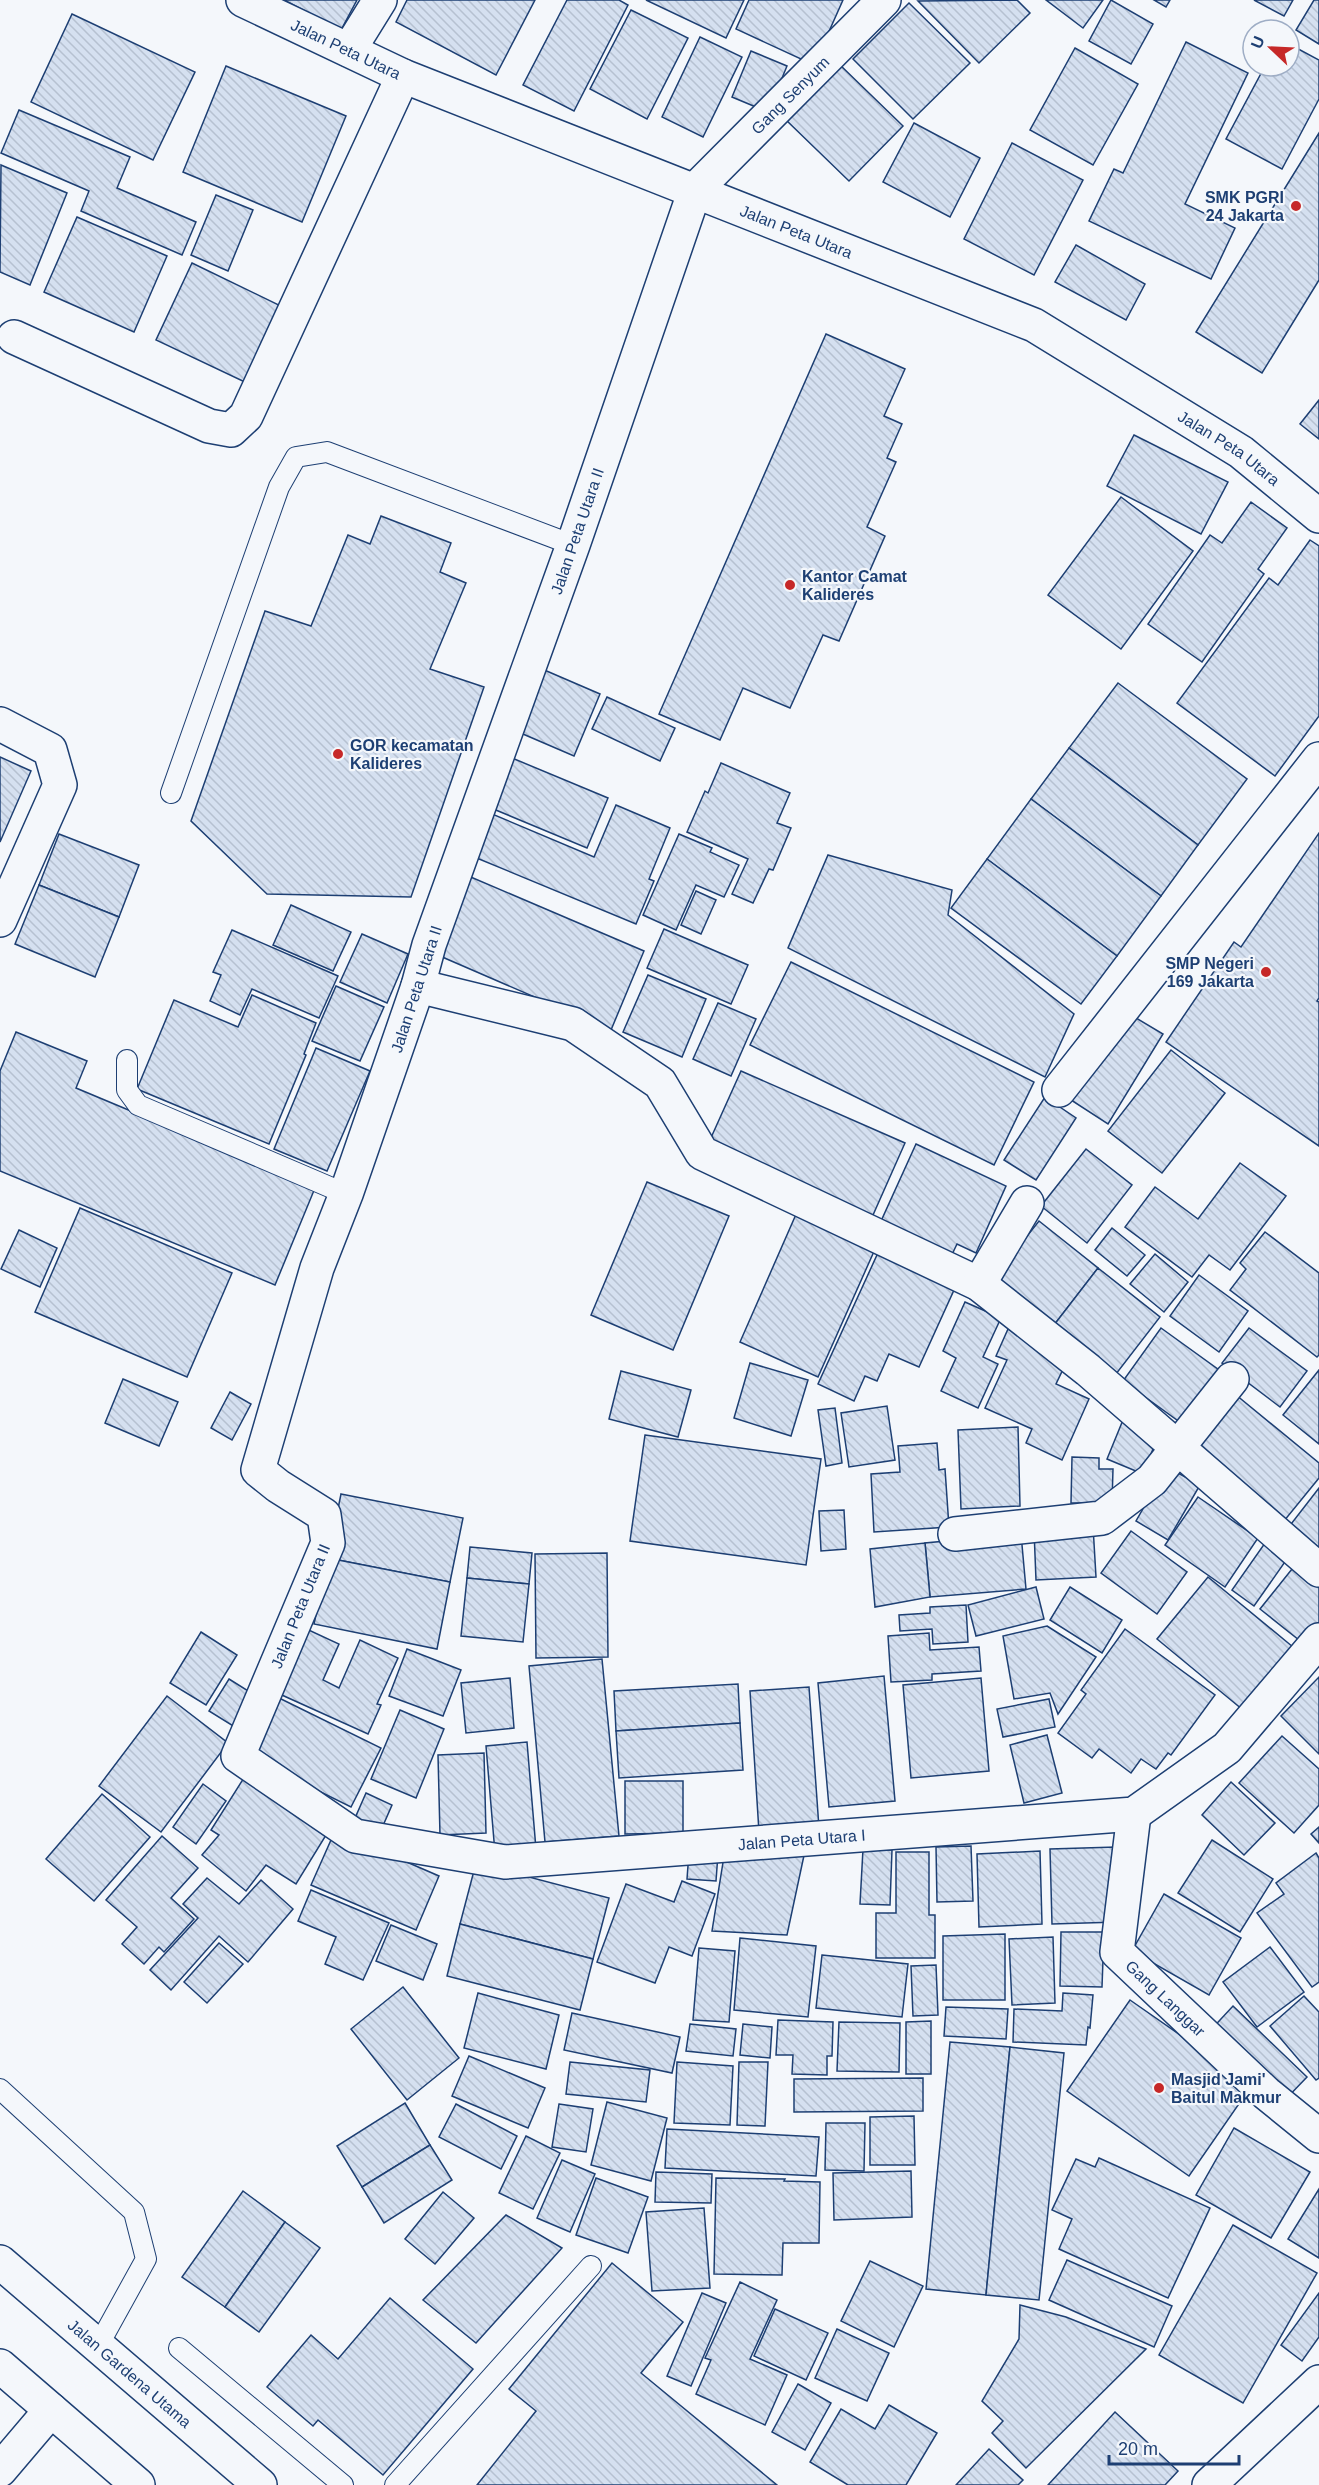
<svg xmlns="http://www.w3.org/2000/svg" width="1319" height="2485" viewBox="0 0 1319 2485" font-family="Arial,sans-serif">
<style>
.building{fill:url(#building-back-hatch);stroke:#1d3f73;stroke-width:1.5}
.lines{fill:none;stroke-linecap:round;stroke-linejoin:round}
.lane-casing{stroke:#1d3f73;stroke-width:22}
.street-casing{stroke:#1d3f73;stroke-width:36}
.secondary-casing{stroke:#1d3f73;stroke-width:36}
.lane{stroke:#f4f7fb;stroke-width:20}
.street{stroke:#f4f7fb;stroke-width:33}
.secondary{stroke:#f4f7fb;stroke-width:33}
.poi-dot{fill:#c62828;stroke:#f4f7fb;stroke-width:2}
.labels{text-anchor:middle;stroke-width:4.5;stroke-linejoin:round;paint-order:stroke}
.street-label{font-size:16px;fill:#1d3f73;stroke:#f4f7fb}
.poi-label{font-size:16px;font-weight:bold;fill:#1d3f73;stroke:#f4f7fb;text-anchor:start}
</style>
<defs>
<pattern id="building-back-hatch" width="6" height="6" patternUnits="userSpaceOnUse" patternTransform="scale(1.5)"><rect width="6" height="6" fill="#d5e0f0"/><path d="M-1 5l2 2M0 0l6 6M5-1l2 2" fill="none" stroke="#b6c1d1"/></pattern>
</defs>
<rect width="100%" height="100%" fill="#f4f7fb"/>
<g class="building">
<path d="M284,0H357L341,30Z"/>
<path d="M407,0H535L496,75L396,22Z"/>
<path d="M567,0H619L628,5L574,111L523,85Z"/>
<path d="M646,0H744L726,38Z"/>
<path d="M749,0H843L814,65L736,29Z"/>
<path d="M1017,0L1030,13L979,63L918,1Z"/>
<path d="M1046,0H1103L1083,28Z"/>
<path d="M1111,0L1153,24L1131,64L1089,41Z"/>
<path d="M1154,0H1170L1166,7Z"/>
<path d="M1254,0H1293L1284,16Z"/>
<path d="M1314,0H1319V44L1296,30Z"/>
<path d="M909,3L970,63L913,119L853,59Z"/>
<path d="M631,10L688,38L647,119L590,89Z"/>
<path d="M72,14L195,72L153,160L31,102Z"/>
<path d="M700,37L742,57L703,137L662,117Z"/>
<path d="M1186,42L1248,73L1185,204L1235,228L1211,279L1089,221L1114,169L1123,173Z"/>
<path d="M1289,44L1319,60V99L1282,169L1226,139L1265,66H1289Z"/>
<path d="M1075,48L1138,84L1093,165L1030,130Z"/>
<path d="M751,51L787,66L768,112L732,97Z"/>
<path d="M839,64L903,126L849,181L786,120Z"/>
<path d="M226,66L346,116L302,222L183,172Z"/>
<path d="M19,110L130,157L117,188L196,222L182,255L81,211L89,191L1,153Z"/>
<path d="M914,123L980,158L950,217L883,182Z"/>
<path d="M1319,133V280L1262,373L1196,332Z"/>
<path d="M1012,143L1083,180L1034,275L964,239Z"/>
<path d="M1,165L67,193L30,285L0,272Z"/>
<path d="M216,195L253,210L228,271L191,255Z"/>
<path d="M77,217L167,256L134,332L44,292Z"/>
<path d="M1076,245L1145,284L1126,320L1055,282Z"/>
<path d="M192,263L285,308L249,384L156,340Z"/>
<path d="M826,334L905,369L884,416L902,424L887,458L896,462L867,527L885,536L839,641L823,635L790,708L743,688L720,740L659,714Z"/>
<path d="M1319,400V439L1300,424Z"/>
<path d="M1134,435L1228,482L1201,534L1107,486Z"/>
<path d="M1121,497L1193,551L1121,649L1048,595Z"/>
<path d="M1251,502L1287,528L1258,569L1264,574L1202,662L1148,624L1210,535L1222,543Z"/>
<path d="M381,516L451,543L440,572L466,583L430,669L484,687L411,897L267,894L191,821L265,611L311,626L348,535L370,544Z"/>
<path d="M1310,540L1319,546V716L1275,776L1177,703L1269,578L1278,585Z"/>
<path d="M542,669L600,694L574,756L516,731Z"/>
<path d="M1118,683L1247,779L1198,845L1069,748Z"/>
<path d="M607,697L675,728L660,761L592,729Z"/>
<path d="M1069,748L1198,845L1161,896L1031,799Z"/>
<path d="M0,757L31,771L0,842Z"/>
<path d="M512,758L608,798L587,848L491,808Z"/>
<path d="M721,763L790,793L777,823L791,828L773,870L769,869L753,903L732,894L748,859L687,832L705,791L708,793Z"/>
<path d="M1031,799L1161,896L1117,956L987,859Z"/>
<path d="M616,805L670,828L649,879L654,881L636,924L467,854L485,811L594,857Z"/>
<path d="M1319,833V998L1317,1001L1319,1002V1146L1166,1042L1234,942L1241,947Z"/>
<path d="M59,834L139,865L119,917L39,885Z"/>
<path d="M679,834L712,848L710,852L739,865L724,897L696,885L676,930L643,915Z"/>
<path d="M828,855L952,890L948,915L1074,1014L1045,1077L788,948Z"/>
<path d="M987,859L1117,956L1081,1004L951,908Z"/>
<path d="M466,875L644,951L611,1030L433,953Z"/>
<path d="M39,885L119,917L95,977L15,944Z"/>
<path d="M696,891L716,900L701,934L681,925Z"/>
<path d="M291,905L351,932L333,971L273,945Z"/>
<path d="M664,929L748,965L731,1004L647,968Z"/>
<path d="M232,930L338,976L319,1018L252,989L240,1015L210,1001L221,975L213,972Z"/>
<path d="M362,934L408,954L387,1003L340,982Z"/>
<path d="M791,962L1034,1082L994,1165L750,1045Z"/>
<path d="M648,975L706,999L682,1057L623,1032Z"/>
<path d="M336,986L384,1007L360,1061L312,1041Z"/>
<path d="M252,995L316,1023L304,1054L306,1055L269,1144L137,1089L174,1000L238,1027Z"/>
<path d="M718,1003L756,1019L731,1076L693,1059Z"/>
<path d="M1126,1012L1163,1034L1108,1124L1071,1100Z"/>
<path d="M16,1032L87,1061L76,1088L315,1188L275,1285L0,1171V1071Z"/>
<path d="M316,1048L370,1071L327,1171L274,1149Z"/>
<path d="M1171,1050L1225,1093L1162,1173L1108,1131Z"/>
<path d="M741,1071L905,1143L869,1224L705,1151Z"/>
<path d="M1045,1097L1076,1118L1036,1180L1004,1160Z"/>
<path d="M916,1144L1006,1186L976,1253L957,1244L948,1263L877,1230Z"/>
<path d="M1086,1149L1132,1185L1087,1243L1041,1206Z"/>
<path d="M1240,1163L1286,1196L1230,1270L1209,1255L1192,1277L1125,1227L1155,1187L1198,1219Z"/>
<path d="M647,1182L729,1216L673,1350L591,1315Z"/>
<path d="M801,1203L880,1238L818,1377L740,1342Z"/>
<path d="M80,1208L232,1273L187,1377L35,1312Z"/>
<path d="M1039,1221L1098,1268L1054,1325L994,1278Z"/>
<path d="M1112,1228L1145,1255L1127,1276L1095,1250Z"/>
<path d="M19,1230L57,1248L40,1287L1,1269Z"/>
<path d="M1265,1232L1319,1273V1355L1317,1357L1230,1290L1246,1269L1240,1263Z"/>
<path d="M882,1244L959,1279L919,1367L889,1354L877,1381L865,1376L854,1401L818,1384Z"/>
<path d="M1155,1254L1188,1282L1164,1312L1130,1284Z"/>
<path d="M1098,1268L1160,1317L1116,1374L1054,1325Z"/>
<path d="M1199,1275L1248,1311L1219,1352L1170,1316Z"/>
<path d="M965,1302L1001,1318L983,1357L998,1364L978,1408L941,1391L956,1358L943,1351Z"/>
<path d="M1161,1328L1226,1375L1188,1428L1123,1381Z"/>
<path d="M1249,1328L1307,1371L1280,1407L1222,1363Z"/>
<path d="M1008,1329L1038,1342L1067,1361L1056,1384L1089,1399L1062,1460L1026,1443L1032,1429L985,1408L1007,1360L996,1356Z"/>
<path d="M750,1363L808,1380L791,1436L734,1418Z"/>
<path d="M1319,1370V1444L1283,1415Z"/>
<path d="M621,1371L691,1390L678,1437L609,1419Z"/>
<path d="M123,1379L178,1402L159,1446L105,1423Z"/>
<path d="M1230,1390L1319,1463V1478L1284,1521L1187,1442Z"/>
<path d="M230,1392L251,1404L232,1440L211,1428Z"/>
<path d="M887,1406L895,1460L849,1467L841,1413Z"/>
<path d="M835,1408L842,1463L826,1466L818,1410Z"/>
<path d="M1123,1420L1159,1434L1143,1474L1107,1459Z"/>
<path d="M1018,1427L1020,1506L961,1509L958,1430Z"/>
<path d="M645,1435L821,1459L806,1565L630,1541Z"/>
<path d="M937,1443L939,1470L945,1469L949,1527L874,1532L871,1474L900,1472L898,1446Z"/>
<path d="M1072,1457L1099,1458V1469H1113L1112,1503H1071Z"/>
<path d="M1167,1467L1200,1485L1168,1540L1136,1521Z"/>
<path d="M1319,1488V1552L1288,1528Z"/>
<path d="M341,1494L463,1518L450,1582L328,1558Z"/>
<path d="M1198,1497L1258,1538L1225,1587L1165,1545Z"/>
<path d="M844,1510L846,1549L821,1551L819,1511Z"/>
<path d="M1093,1526L1096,1577L1036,1580L1034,1530Z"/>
<path d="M1131,1531L1187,1572L1157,1614L1101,1573Z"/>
<path d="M1021,1534L1026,1589L930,1597L925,1543Z"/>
<path d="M925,1543L930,1597L875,1607L870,1549Z"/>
<path d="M1265,1543L1287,1559L1254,1606L1232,1590Z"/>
<path d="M470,1547L532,1553L529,1584L467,1578Z"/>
<path d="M607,1553L608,1657L536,1658L535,1554Z"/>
<path d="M328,1558L450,1582L437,1649L314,1624Z"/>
<path d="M1296,1564L1319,1582V1625L1304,1644L1260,1609Z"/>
<path d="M1208,1577L1293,1647L1243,1710L1157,1639Z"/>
<path d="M467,1578L529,1584L523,1642L461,1636Z"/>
<path d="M1036,1587L1044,1619L976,1636L968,1605Z"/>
<path d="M1070,1587L1122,1620L1102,1653L1050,1620Z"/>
<path d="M966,1605L968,1642L933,1644L932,1629L900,1631L899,1615L930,1613V1607Z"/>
<path d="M300,1626L339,1644L323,1680L339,1688L360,1640L398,1658L377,1704L381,1705L368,1734L273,1691Z"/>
<path d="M1047,1626L1096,1657L1058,1714L1050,1693L1014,1699L1003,1636Z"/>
<path d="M1125,1629L1215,1695L1171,1755L1168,1753L1156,1769L1141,1759L1131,1773L1099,1749L1092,1758L1058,1733L1086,1694L1081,1690Z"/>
<path d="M201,1632L237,1655L206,1705L170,1683Z"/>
<path d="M929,1633L930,1650L979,1647L981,1671L932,1674V1680L891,1682L888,1636Z"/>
<path d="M407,1649L461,1670L443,1716L389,1696Z"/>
<path d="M602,1659L619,1836L545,1842L529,1666Z"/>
<path d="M884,1676L895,1801L829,1807L818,1683Z"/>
<path d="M1319,1677V1754L1281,1716Z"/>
<path d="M510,1678L514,1728L466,1733L461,1683Z"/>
<path d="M981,1678L989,1771L911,1778L903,1685Z"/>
<path d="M229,1679L258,1697L238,1729L209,1711Z"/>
<path d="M738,1684L740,1723L616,1731L614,1691Z"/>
<path d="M809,1687L819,1828L759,1832L750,1691Z"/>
<path d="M167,1696L228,1743L161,1832L99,1786Z"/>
<path d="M275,1696L381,1748L351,1807L246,1755Z"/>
<path d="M1049,1699L1055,1727L1003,1737L997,1709Z"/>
<path d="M400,1710L444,1729L416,1798L371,1779Z"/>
<path d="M740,1723L743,1770L619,1778L616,1731Z"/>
<path d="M1047,1735L1062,1793L1024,1803L1010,1745Z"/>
<path d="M1282,1736L1319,1769V1805L1294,1833L1239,1783Z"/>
<path d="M527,1742L536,1849L495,1853L486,1746Z"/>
<path d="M484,1753L486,1833L440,1835L438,1755Z"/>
<path d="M247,1773L331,1827L296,1884L266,1865L246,1891L202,1855L219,1835L211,1830Z"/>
<path d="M625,1781H683V1833L625,1834Z"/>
<path d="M1231,1782L1275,1823L1244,1855L1202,1815Z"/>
<path d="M203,1784L226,1801L196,1844L173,1827Z"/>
<path d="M366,1793L392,1805L378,1837L352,1825Z"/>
<path d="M102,1794L150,1837L94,1901L46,1859Z"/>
<path d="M1319,1827V1843L1311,1834Z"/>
<path d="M335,1831L439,1876L416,1930L311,1885Z"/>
<path d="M162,1836L198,1868L171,1898L194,1919L164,1952L159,1947L144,1964L122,1944L137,1927L106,1900Z"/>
<path d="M1212,1840L1273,1879L1240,1932L1178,1893Z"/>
<path d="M806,1846L787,1935L712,1931L725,1850Z"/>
<path d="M971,1846L973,1901L937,1902L936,1847Z"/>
<path d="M1116,1847L1118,1922L1052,1924L1050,1849Z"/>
<path d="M863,1849L892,1850L890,1905L860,1904Z"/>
<path d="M1040,1851L1042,1924L979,1927L977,1854Z"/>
<path d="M689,1852L718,1854L716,1881L687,1879Z"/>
<path d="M896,1852H929V1915H935V1958H876V1913H896Z"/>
<path d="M1316,1853L1319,1858V1982L1312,1987L1257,1913L1284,1894L1276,1883Z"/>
<path d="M476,1863L609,1898L593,1959L460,1924Z"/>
<path d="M207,1878L239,1904L261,1880L293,1909L248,1962L219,1936L171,1990L150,1970L198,1918L183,1904Z"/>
<path d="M682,1881L715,1894L692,1956L669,1947L655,1983L597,1962L626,1884L674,1902Z"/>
<path d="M311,1890L389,1923L363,1980L325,1964L336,1937L298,1921Z"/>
<path d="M1164,1894L1241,1938L1209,1995L1132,1951Z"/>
<path d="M460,1924L593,1959L580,2010L447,1976Z"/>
<path d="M391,1925L437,1944L423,1980L376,1961Z"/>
<path d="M1061,1932H1104L1102,1987L1060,1986Z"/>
<path d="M1005,1934V2000H943V1936Z"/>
<path d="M1053,1937L1055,2003L1012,2005L1009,1939Z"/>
<path d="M740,1938L816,1946L808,2017L734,2010Z"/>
<path d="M219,1943L243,1964L207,2003L184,1982Z"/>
<path d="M1270,1947L1304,1992L1257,2027L1223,1982Z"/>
<path d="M699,1948L735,1951L729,2022L693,2020Z"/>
<path d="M822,1955L908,1964L902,2017L816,2008Z"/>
<path d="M936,1965L938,2015L913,2016L911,1966Z"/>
<path d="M403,1987L459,2058L407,2100L351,2029Z"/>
<path d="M478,1993L559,2015L546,2069L464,2048Z"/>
<path d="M1063,1993L1093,1995L1090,2028L1088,2027L1086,2045L1013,2042L1014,2009L1062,2011Z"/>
<path d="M1304,1996L1319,2012V2078L1316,2080L1270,2026Z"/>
<path d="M1130,2000L1252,2085L1189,2176L1067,2091Z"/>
<path d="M1233,2006L1307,2077L1281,2104L1207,2034Z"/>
<path d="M946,2007L1008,2009L1006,2039L944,2036Z"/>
<path d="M572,2013L680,2037L672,2073L564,2050Z"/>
<path d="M778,2020L833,2022L832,2056H827V2075L792,2074L793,2055H776Z"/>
<path d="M931,2021V2074H906V2022Z"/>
<path d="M839,2022L900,2023L899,2072L837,2071Z"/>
<path d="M690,2024L736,2029L733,2056L686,2051Z"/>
<path d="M743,2024L772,2027L770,2058L740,2055Z"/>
<path d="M950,2042L1010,2047L986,2295L926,2289Z"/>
<path d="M1010,2047L1064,2053L1039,2300L986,2295Z"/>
<path d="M469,2056L545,2088L528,2128L452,2096Z"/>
<path d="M570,2062L650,2070L646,2102L566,2094Z"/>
<path d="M677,2062L733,2066L730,2125L674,2123Z"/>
<path d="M739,2062H768L765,2126L737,2125Z"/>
<path d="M923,2078V2111L794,2112V2079Z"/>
<path d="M607,2102L667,2118L651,2181L591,2165Z"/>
<path d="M405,2103L430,2145L362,2187L337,2146Z"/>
<path d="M456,2104L517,2136L501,2169L439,2137Z"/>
<path d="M559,2104L593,2109L586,2152L552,2147Z"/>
<path d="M914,2116L915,2165H870V2117Z"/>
<path d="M826,2123H865L864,2171L825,2170Z"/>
<path d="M1234,2128L1310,2172L1271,2238L1196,2195Z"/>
<path d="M667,2129L819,2137L816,2176L665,2168Z"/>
<path d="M526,2136L560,2153L533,2209L499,2193Z"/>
<path d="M430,2145L452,2180L384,2223L362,2187Z"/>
<path d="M1099,2158L1210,2208L1168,2298L1059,2249L1072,2219L1052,2210L1076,2159L1095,2167Z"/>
<path d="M562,2160L595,2174L570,2232L537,2218Z"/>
<path d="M911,2171L912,2217L834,2220L833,2173Z"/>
<path d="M656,2172L712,2174L711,2203L655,2202Z"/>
<path d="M596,2178L648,2197L628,2253L576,2235Z"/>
<path d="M716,2178L785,2179L784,2181L820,2182L819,2243H783L782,2275L714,2274Z"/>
<path d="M1319,2189V2258L1288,2239Z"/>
<path d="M243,2191L285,2222L225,2307L182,2277Z"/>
<path d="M443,2192L474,2218L435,2264L405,2239Z"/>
<path d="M704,2208L710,2288L652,2291L646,2212Z"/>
<path d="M506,2215L562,2248L476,2343L423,2300Z"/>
<path d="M285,2222L320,2248L259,2332L225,2307Z"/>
<path d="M1233,2225L1317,2273L1243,2403L1159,2355Z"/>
<path d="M1067,2260L1172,2306L1154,2347L1049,2300Z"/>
<path d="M870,2261L923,2286L894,2347L841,2321Z"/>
<path d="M612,2263L683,2322L641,2373L777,2485H477L536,2411L509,2389Z"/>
<path d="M740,2282L777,2300L750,2359L787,2375L765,2425L696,2394L711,2360L705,2358Z"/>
<path d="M702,2293L726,2303L691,2386L667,2376Z"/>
<path d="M1319,2293V2337L1302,2361L1281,2345Z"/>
<path d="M390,2298L473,2369L383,2475L318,2420L313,2426L267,2387L311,2335L338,2359Z"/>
<path d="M1020,2305L1066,2317L1146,2349L1026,2468L992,2433L1003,2421L982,2401L1019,2339Z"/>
<path d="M775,2309L828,2333L806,2380L754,2356Z"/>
<path d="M837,2329L889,2353L867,2401L815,2378Z"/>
<path d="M798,2384L831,2403L805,2450L772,2432Z"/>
<path d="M889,2405L937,2433L906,2485H848L810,2462L841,2409L875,2429Z"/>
<path d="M1115,2412L1178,2471L1165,2485H1048Z"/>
<path d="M989,2449L1023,2480L1018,2485H956Z"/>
</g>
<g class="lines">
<defs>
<g id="lane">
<path d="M171,793L279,487L296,457L327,452L573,545"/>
<path d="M127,1060V1090L138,1105L346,1194"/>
<path d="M0,2089L134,2212L146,2259L98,2346"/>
<path d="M179,2348L343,2485"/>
<path d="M395,2485L591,2266"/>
</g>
<g id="street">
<path id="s1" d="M884,0L695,190L573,545L429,945L418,986L346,1194L317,1268L258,1470L278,1486L324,1515L328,1543L238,1756L355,1836L505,1862L1134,1814L1227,1748L1319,1640"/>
<path d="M349,50L380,0"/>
<path d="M14,337L209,426L231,430L246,416L403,76"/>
<path d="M0,724L50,750L60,785L0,920"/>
<path d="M418,986L573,1024L660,1083L702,1153L979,1284L1088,1370L1319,1570"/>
<path d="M1059,1090L1319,759"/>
<path d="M979,1284L1027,1203"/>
<path d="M955,1534L1102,1518L1152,1480L1232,1379"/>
<path id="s2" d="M1134,1814L1117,1952L1266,2093L1319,2136"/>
<path id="s3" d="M0,2262L260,2485"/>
<path d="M0,2366L138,2485"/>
<path d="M0,2470L51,2410"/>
</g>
<g id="secondary">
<path id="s4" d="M243,0L403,76L1034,325L1241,452L1319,516"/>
<path d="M1209,2485L1319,2382"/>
</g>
</defs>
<use href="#lane" class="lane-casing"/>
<use href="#street" class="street-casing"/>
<use href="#secondary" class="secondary-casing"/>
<use href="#lane" class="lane"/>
<use href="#street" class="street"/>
<use href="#secondary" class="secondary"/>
</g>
<g class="poi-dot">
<circle cx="1296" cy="206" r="6"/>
<circle cx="790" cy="585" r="6"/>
<circle cx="338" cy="754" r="6"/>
<circle cx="1266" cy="972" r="6"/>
<circle cx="1159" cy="2088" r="6"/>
</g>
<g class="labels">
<g class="street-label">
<text dy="6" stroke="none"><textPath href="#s4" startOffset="114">Jalan Peta Utara</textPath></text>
<text transform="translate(790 95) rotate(-45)" y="6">Gang Senyum</text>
<text dy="6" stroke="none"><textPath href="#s4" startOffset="600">Jalan Peta Utara</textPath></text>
<text dy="6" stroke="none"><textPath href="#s4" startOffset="1086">Jalan Peta Utara</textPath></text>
<text transform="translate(577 531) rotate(-71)" y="6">Jalan Peta Utara II</text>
<text transform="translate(416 989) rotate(-72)" y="6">Jalan Peta Utara II</text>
<text transform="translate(300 1606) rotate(-68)" y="6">Jalan Peta Utara II</text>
<text dy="6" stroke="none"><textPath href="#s1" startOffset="2552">Jalan Peta Utara I</textPath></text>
<text dy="6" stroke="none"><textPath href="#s2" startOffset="206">Gang Langgar</textPath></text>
<text dy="6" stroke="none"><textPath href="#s3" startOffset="171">Jalan Gardena Utama</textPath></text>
</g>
<g class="poi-label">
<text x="1284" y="203" text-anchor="end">SMK PGRI<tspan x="1284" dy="18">24 Jakarta</tspan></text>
<text x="802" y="582">Kantor Camat<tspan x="802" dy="18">Kalideres</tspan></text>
<text x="350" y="751">GOR kecamatan<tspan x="350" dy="18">Kalideres</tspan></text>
<text x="1254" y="969" text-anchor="end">SMP Negeri<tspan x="1254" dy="18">169 Jakarta</tspan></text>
<text x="1171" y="2085">Masjid Jami'<tspan x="1171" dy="18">Baitul Makmur</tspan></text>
</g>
</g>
<g transform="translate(1271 48) rotate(293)"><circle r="28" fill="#f4f7fb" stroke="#9eadc5" stroke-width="1.5"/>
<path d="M0-4.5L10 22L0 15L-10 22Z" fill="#c62828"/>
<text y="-9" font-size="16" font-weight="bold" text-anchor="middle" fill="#1d3f73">U</text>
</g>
<path d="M1109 2455v9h130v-9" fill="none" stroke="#1d3f73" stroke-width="3"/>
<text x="1118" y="2455" font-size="18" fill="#1d3f73" stroke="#f4f7fb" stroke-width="4.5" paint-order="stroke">20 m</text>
</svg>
